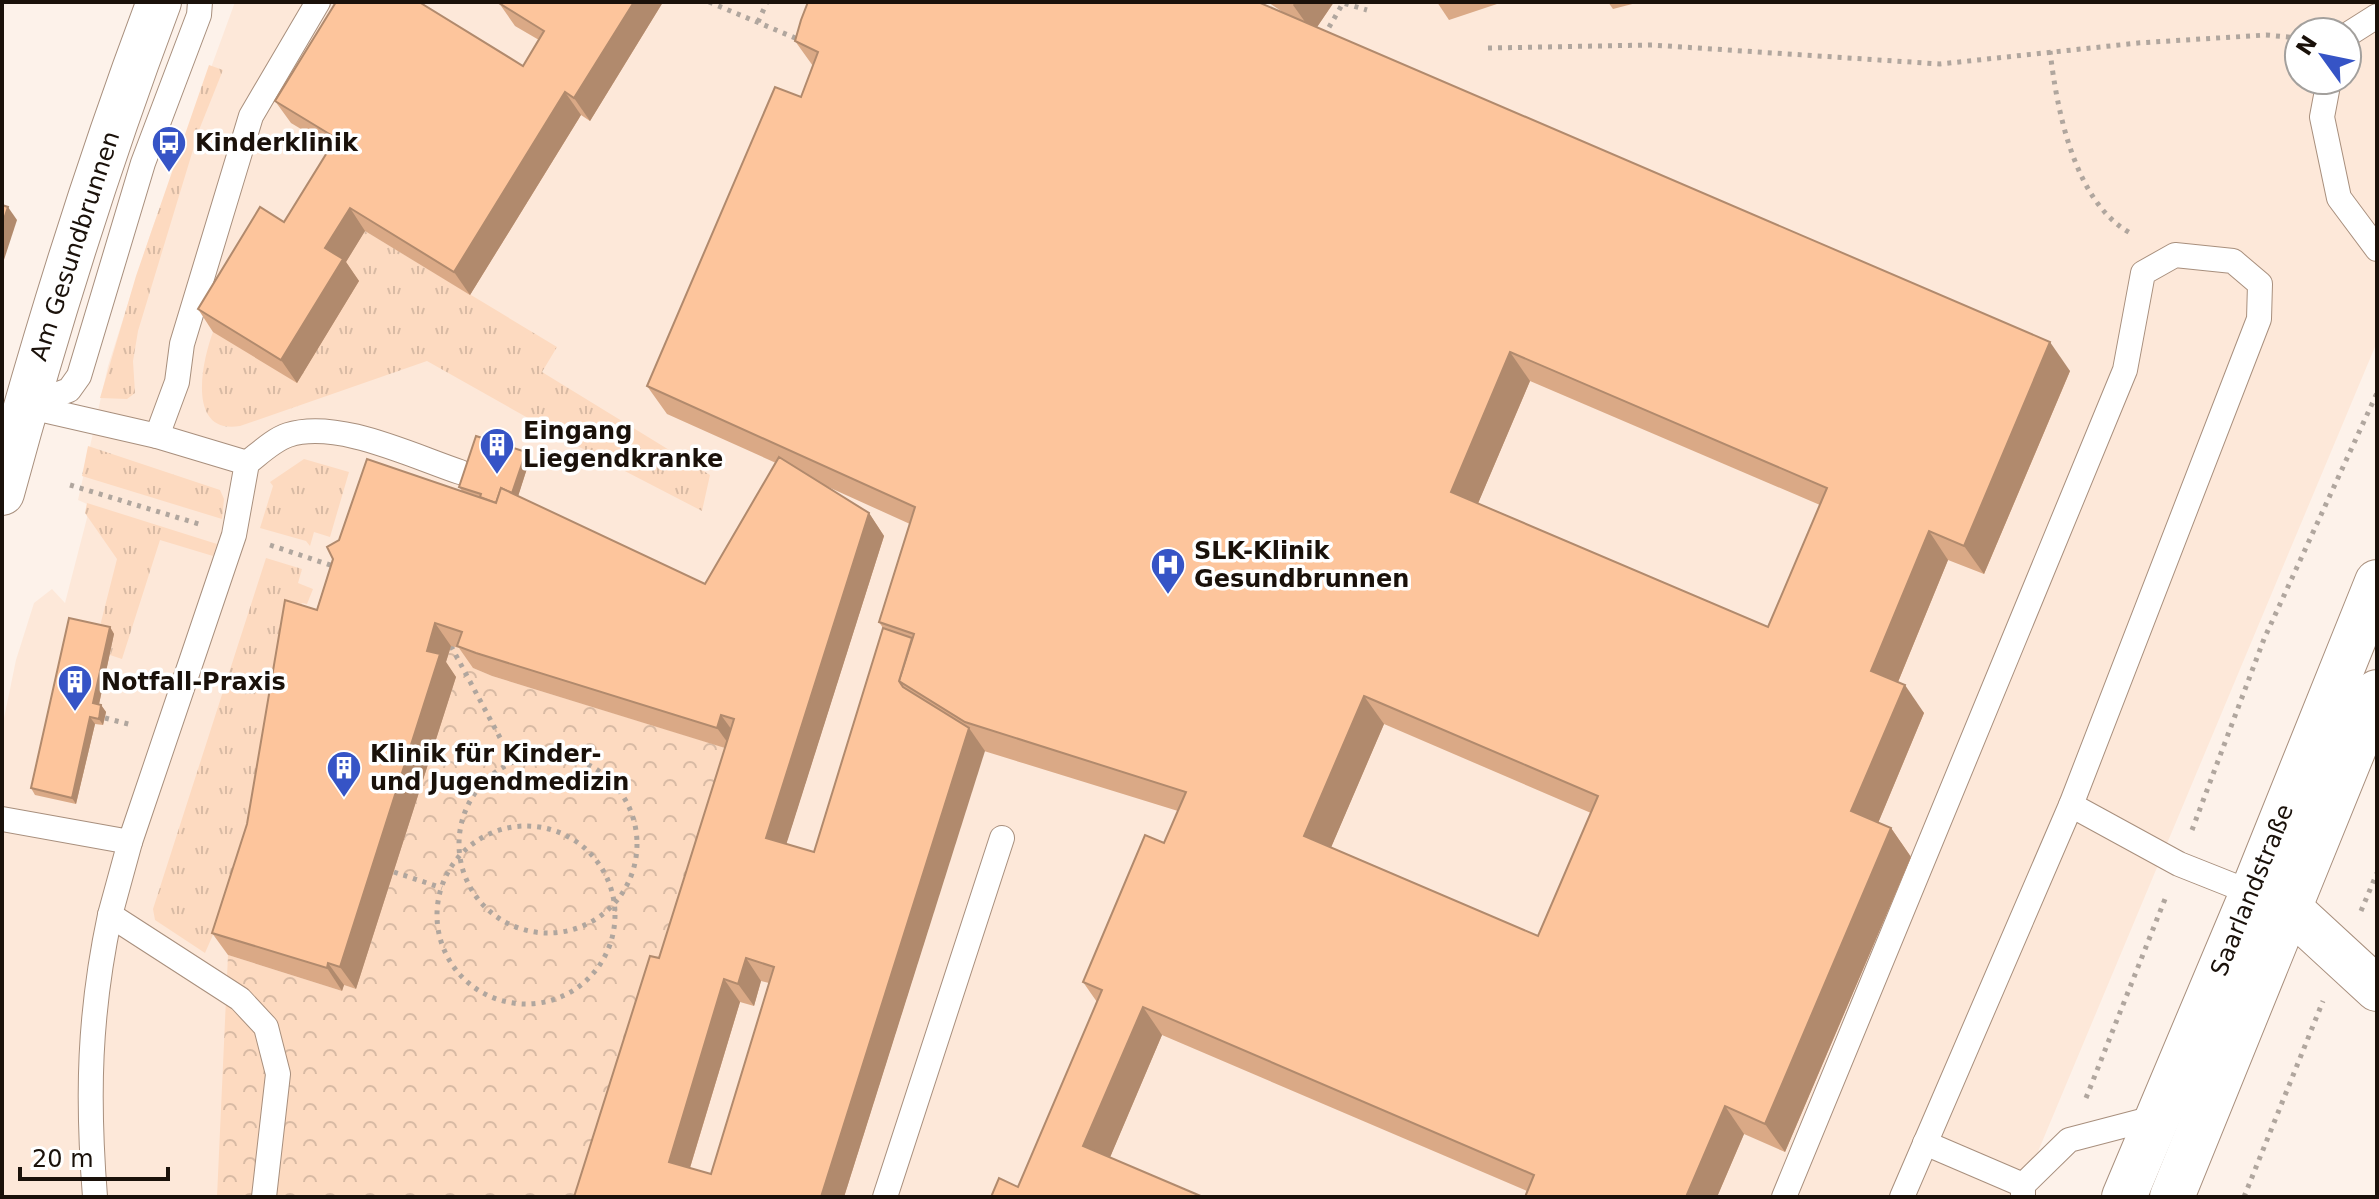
<svg xmlns="http://www.w3.org/2000/svg" width="2379" height="1199" viewBox="0 0 2379 1199" font-family="'DejaVu Sans',sans-serif">
<style>
.built{fill:#fde8d9;fill-rule:evenodd}
.grass{fill:url(#grass-tufts)}
.forest{fill:url(#forest-crowns)}
.lines{fill:none;stroke-linecap:round;stroke-linejoin:round}
.service-casing{stroke:#a88f7d;stroke-width:26}
.minor-casing{stroke:#a88f7d;stroke-width:46}
.primary-casing{stroke:#a88f7d;stroke-width:46}
.path{stroke:#b0a69e;stroke-width:5;stroke-dasharray:4 6;stroke-linecap:butt}
.service{stroke:#fff;stroke-width:24}
.minor{stroke:#fff;stroke-width:44}
.primary{stroke:#fff;stroke-width:44}
.wall{fill:#daa986;fill-rule:evenodd}
.shaded-wall{fill:#b18a6d}
.building{fill:#fdc59c;stroke:#b18a6d;stroke-width:2;fill-rule:evenodd}
.labels{text-anchor:middle;stroke-width:7;stroke-linejoin:round;paint-order:stroke}
.poi-label{font-size:24px;font-weight:bold;fill:#1a110a;stroke:#fff;text-anchor:start}
.street-label{font-size:24px;fill:#1a110a;stroke:#fff}
</style>
<defs>
<pattern id="grass-tufts" width="24" height="20" patternUnits="userSpaceOnUse" patternTransform="scale(2)"><rect width="24" height="20" fill="#fddac0"/><path d="M3 7l-1-3M5 7V3M7 7l1-3M15 17l-1-3M17 17v-4M19 17l1-3" fill="none" stroke="#d8baa4"/></pattern>
<pattern id="forest-crowns" width="20" height="18" patternUnits="userSpaceOnUse" patternTransform="scale(2)"><rect width="20" height="18" fill="#fddac0"/><path d="M2 6a3 3 0 1 1 6 0M12 15a3 3 0 1 1 6 0" fill="none" stroke="#d8baa4"/></pattern>
</defs>
<rect width="100%" height="100%" fill="#fdf2ea"/>
<path class="built" d="M235,2H2377V342L2019,1197H2V728L16,660L34,603L52,589L65,603L87,518V504L78,500L108,366L151,232ZM2299,32H2347V80H2299Z"/>
<g class="grass">
<path d="M209,65L223,70L199,130L138,331L133,361L135,393L127,399L100,398L136,276Z"/>
<path d="M365,231L557,347L542,372L710,475L702,511L592,454L427,361L240,426C186,435 202,361 213,332L341,270Z"/>
<path d="M88,446L220,490L224,499L222,519L82,476Z"/>
<path d="M304,459L349,472L330,537L314,532L310,546L306,541L260,528L273,486L270,482Z"/>
<path d="M87,503L217,544L213,556L160,540L122,659L110,655L114,634L99,630L117,559L85,513Z"/>
<path d="M266,558L302,569L298,583L313,589L307,604L302,603L298,616L254,841L205,953L155,920L153,909Z"/>
</g>
<path class="forest" d="M451,646L478,654L473,668L492,676L733,750L597,1197H217L228,955L342,991L344,985L356,989L456,677L443,673Z"/>
<g class="lines">
<defs>
<g id="service">
<path d="M2347,35L2377,16"/>
<path d="M2329,80L2322,117L2339,198L2377,249"/>
<path d="M26,406L69,390L79,376L143,163L199,15L200,2"/>
<path d="M26,406L157,436L247,463"/>
<path d="M157,436L177,382L182,344L251,116L318,2"/>
<path d="M2071,805L2179,864L2252,893"/>
<path d="M2,819L130,842L234,535L247,463C259,454 273,440 288,435C337,419 412,456 460,472"/>
<path d="M130,842L110,915L240,999L266,1027L278,1074L264,1197"/>
<path d="M1925,1143L2023,1185"/>
<path d="M95,1197C87,1096 89,1014 110,915"/>
<path d="M885,1197L1002,838"/>
<path d="M1784,1197L2125,370L2143,273L2175,255L2233,261L2260,284L2259,319L2071,805L1902,1197"/>
<path d="M2023,1197V1185L2069,1140L2157,1117"/>
</g>
<g id="minor">
<path d="M2,493C47,327 98,164 159,2"/>
<path d="M2254,894L2289,908L2377,989"/>
</g>
<g id="primary">
<path d="M2124,1197L2252,893L2377,582"/>
<path d="M2172,1197L2377,692"/>
</g>
</defs>
<use href="#service" class="service-casing"/>
<use href="#minor" class="minor-casing"/>
<use href="#primary" class="primary-casing"/>
<g class="path">
<path d="M709,2L800,40"/>
<path d="M758,22L767,2"/>
<path d="M1324,36L1343,3L1367,10"/>
<path d="M1488,48L1652,45L1940,64L2138,43L2266,35L2299,38"/>
<path d="M2050,51C2057,111 2075,206 2134,235"/>
<path d="M70,485L199,524"/>
<path d="M270,545L336,567"/>
<path d="M451,646L513,762"/>
<path d="M105,718L132,725"/>
<circle cx="548" cy="844" r="89"/>
<circle cx="526" cy="915" r="89"/>
<path d="M2192,830L2264,639L2377,393"/>
<path d="M394,872L442,888"/>
<path d="M2361,911L2377,873"/>
<path d="M2086,1098L2165,899"/>
<path d="M2244,1197L2323,1001"/>
</g>
<use href="#service" class="service"/>
<use href="#minor" class="minor"/>
<use href="#primary" class="primary"/>
</g>
<g class="wall">
<path d="M663,2L590,121L581,115L470,295L365,231L346,262L359,281L297,383L213,332L198,309L284,222L331,147L291,123L275,101L523,66L539,40L515,26L499,3Z"/>
<path d="M1268,2H1334L1317,27L2070,371L1984,574L1948,560L1898,682L1924,713L1878,823L1891,828L1911,857L1785,1152L1744,1134L1717,1197H1525L1527,1191L1162,1035L1110,1157L1018,1187L1097,1002L1083,982L1164,843L1178,811L984,751L844,1197H574L659,958L725,748L492,676L473,668L459,648L451,646L446,662L456,677L356,989L344,985L342,991L228,955L212,933L339,540L462,491L459,487L526,452L530,459L518,496L705,584L776,463L667,414L647,386L801,97L813,66L795,41L1284,13ZM1530,381L1820,505L1768,627L1478,503ZM826,486L910,524L879,622L883,628L814,852L786,844L884,536L869,513ZM1384,724L1591,813L1538,936L1331,847ZM761,981L769,983L711,1174L690,1168L740,1002L754,1006Z"/>
<path d="M1437,2H1503L1449,20Z"/>
<path d="M1608,2H1640L1613,9Z"/>
<path d="M110,627L114,634L99,704L101,705L106,712L103,725L95,724L76,804L35,795L31,788Z"/>
</g>
<g class="shaded-wall">
<path d="M634,2H663L590,121L574,98Z"/>
<path d="M1295,2H1334L1313,33L1293,5Z"/>
<path d="M565,92L581,115L470,295L454,272Z"/>
<path d="M8,207L17,220L2,266V225Z"/>
<path d="M350,208L365,231L346,262L359,281L297,383L281,360L325,248Z"/>
<path d="M2050,342L2070,371L1984,574L1964,546Z"/>
<path d="M1510,352L1530,381L1471,520L1451,492Z"/>
<path d="M526,452L530,459L515,506L510,499Z"/>
<path d="M869,513L884,536L781,861L766,838Z"/>
<path d="M1929,531L1948,560L1891,699L1871,671Z"/>
<path d="M435,623L451,646L446,662L456,677L356,989L340,967Z"/>
<path d="M110,627L114,634L98,709L93,703Z"/>
<path d="M1905,685L1924,713L1871,840L1851,811Z"/>
<path d="M1364,696L1384,724L1324,864L1304,836Z"/>
<path d="M101,705L106,712L103,725L99,719Z"/>
<path d="M721,715L737,737L733,750L717,728Z"/>
<path d="M90,717L95,724L76,804L72,798Z"/>
<path d="M969,728L985,751L844,1197H821Z"/>
<path d="M1891,828L1911,857L1785,1152L1765,1124Z"/>
<path d="M746,958L761,981L754,1006L738,984Z"/>
<path d="M328,963L344,985L342,991L327,968Z"/>
<path d="M724,979L740,1002L685,1184L669,1162Z"/>
<path d="M1143,1007L1162,1035L1103,1174L1083,1146Z"/>
<path d="M1725,1106L1744,1134L1717,1197H1686Z"/>
</g>
<g class="building">
<path d="M336,2H419L523,66L544,31L499,3L500,2H634L574,98L565,92L454,272L350,208L325,248L343,259L281,360L198,309L260,207L284,222L336,138L275,101Z"/>
<path d="M808,2H1258L2050,342L1964,546L1929,531L1871,671L1905,685L1851,811L1891,828L1765,1124L1725,1106L1686,1197H1525L1534,1175L1143,1007L1083,1146L1203,1197H991L999,1178L1018,1187L1102,990L1083,982L1145,835L1164,843L1186,792L965,722L899,681L914,634L879,622L915,507L647,386L775,87L801,97L818,52L795,41L801,20ZM1510,352L1827,488L1768,627L1451,492ZM1364,696L1598,796L1538,936L1304,836Z"/>
<path d="M2,205L8,207L2,225Z"/>
<path d="M476,436L526,452L512,493L501,488L496,503L480,497L481,494L459,487Z"/>
<path d="M779,457L869,513L766,838L814,852L883,628L912,638L899,681L903,687L969,728L821,1197H574L650,956L659,958L734,719L721,715L717,728L476,653L457,646L462,632L435,623L427,651L440,654L340,967L328,963L327,968L212,933L247,824L285,600L317,610L333,559L327,547L339,540L367,459L496,503L501,488L705,584ZM746,958L774,967L711,1174L669,1162L724,979L738,984Z"/>
<path d="M69,618L110,627L93,703L101,705L99,719L90,717L72,798L31,788Z"/>
</g>
<defs>
<symbol id="bus-pin" viewBox="-11 -11 22 30"><path d="M0 17L-7.5 6A9.5 9.5 0 1 1 7.5 6Z" fill="#3654c6" stroke="#fff"/><path d="M-5-6H5V4H4V6H2V4H-2V6H-4V4H-5ZM-3.5-4V0h7V-4ZM-3.5 1.2v1.5H-2V1.2ZM2 1.2v1.5H3.5V1.2Z" fill="#fff"/></symbol>
<symbol id="building-pin" viewBox="-11 -11 22 30"><path d="M0 17L-7.5 6A9.5 9.5 0 1 1 7.5 6Z" fill="#3654c6" stroke="#fff"/><path d="M-4-6H4V6H1V3H-1V6H-4ZM-2.5-4.3h1.7v1.8h-1.7ZM.8-4.3h1.7v1.8H.8ZM-2.5-1h1.7V.8h-1.7ZM.8-1h1.7V.8H.8Z" fill="#fff"/></symbol>
<symbol id="hospital-pin" viewBox="-11 -11 22 30"><path d="M0 17L-7.5 6A9.5 9.5 0 1 1 7.5 6Z" fill="#3654c6" stroke="#fff"/><path d="M-5-5h3v3.5h4V-5h3V5h-3V1.5h-4V5h-3Z" fill="#fff"/></symbol>
</defs>
<g fill-rule="evenodd">
<use href="#bus-pin" x="149" y="123" width="40" height="54"/>
<use href="#building-pin" x="477" y="425" width="40" height="54"/>
<use href="#hospital-pin" x="1148" y="545" width="40" height="54"/>
<use href="#building-pin" x="55" y="662" width="40" height="54"/>
<use href="#building-pin" x="324" y="748" width="40" height="54"/>
</g>
<g class="labels">
<g class="poi-label">
<text x="195" y="151">Kinderklinik</text>
<text x="523" y="439">Eingang<tspan x="523" dy="28">Liegendkranke</tspan></text>
<text x="1194" y="559">SLK-Klinik<tspan x="1194" dy="28">Gesundbrunnen</tspan></text>
<text x="101" y="690">Notfall-Praxis</text>
<text x="370" y="762">Klinik für Kinder-<tspan x="370" dy="28">und Jugendmedizin</tspan></text>
</g>
<g class="street-label">
<text transform="translate(75 246) rotate(-72)" y="8">Am Gesundbrunnen</text>
<text transform="translate(2252 890) rotate(-68)" y="8">Saarlandstraße</text>
</g>
</g>
<rect width="2379" height="1199" fill="none" stroke="#1a110a" stroke-width="8"/>
<g transform="translate(2323 56) rotate(303)"><circle r="38" fill="#ffffff" stroke="#a3a09d" stroke-width="2"/>
<path d="M0-6L14 30L0 20L-14 30Z" fill="#3654c6"/>
<text y="-12" font-size="22" font-weight="bold" text-anchor="middle" fill="#1a110a">N</text>
</g>
<path d="M20 1167v12h148v-12" fill="none" stroke="#1a110a" stroke-width="4"/>
<text x="32" y="1167" font-size="24" fill="#1a110a" stroke="#ffffff" stroke-width="6" paint-order="stroke">20 m</text>
</svg>
